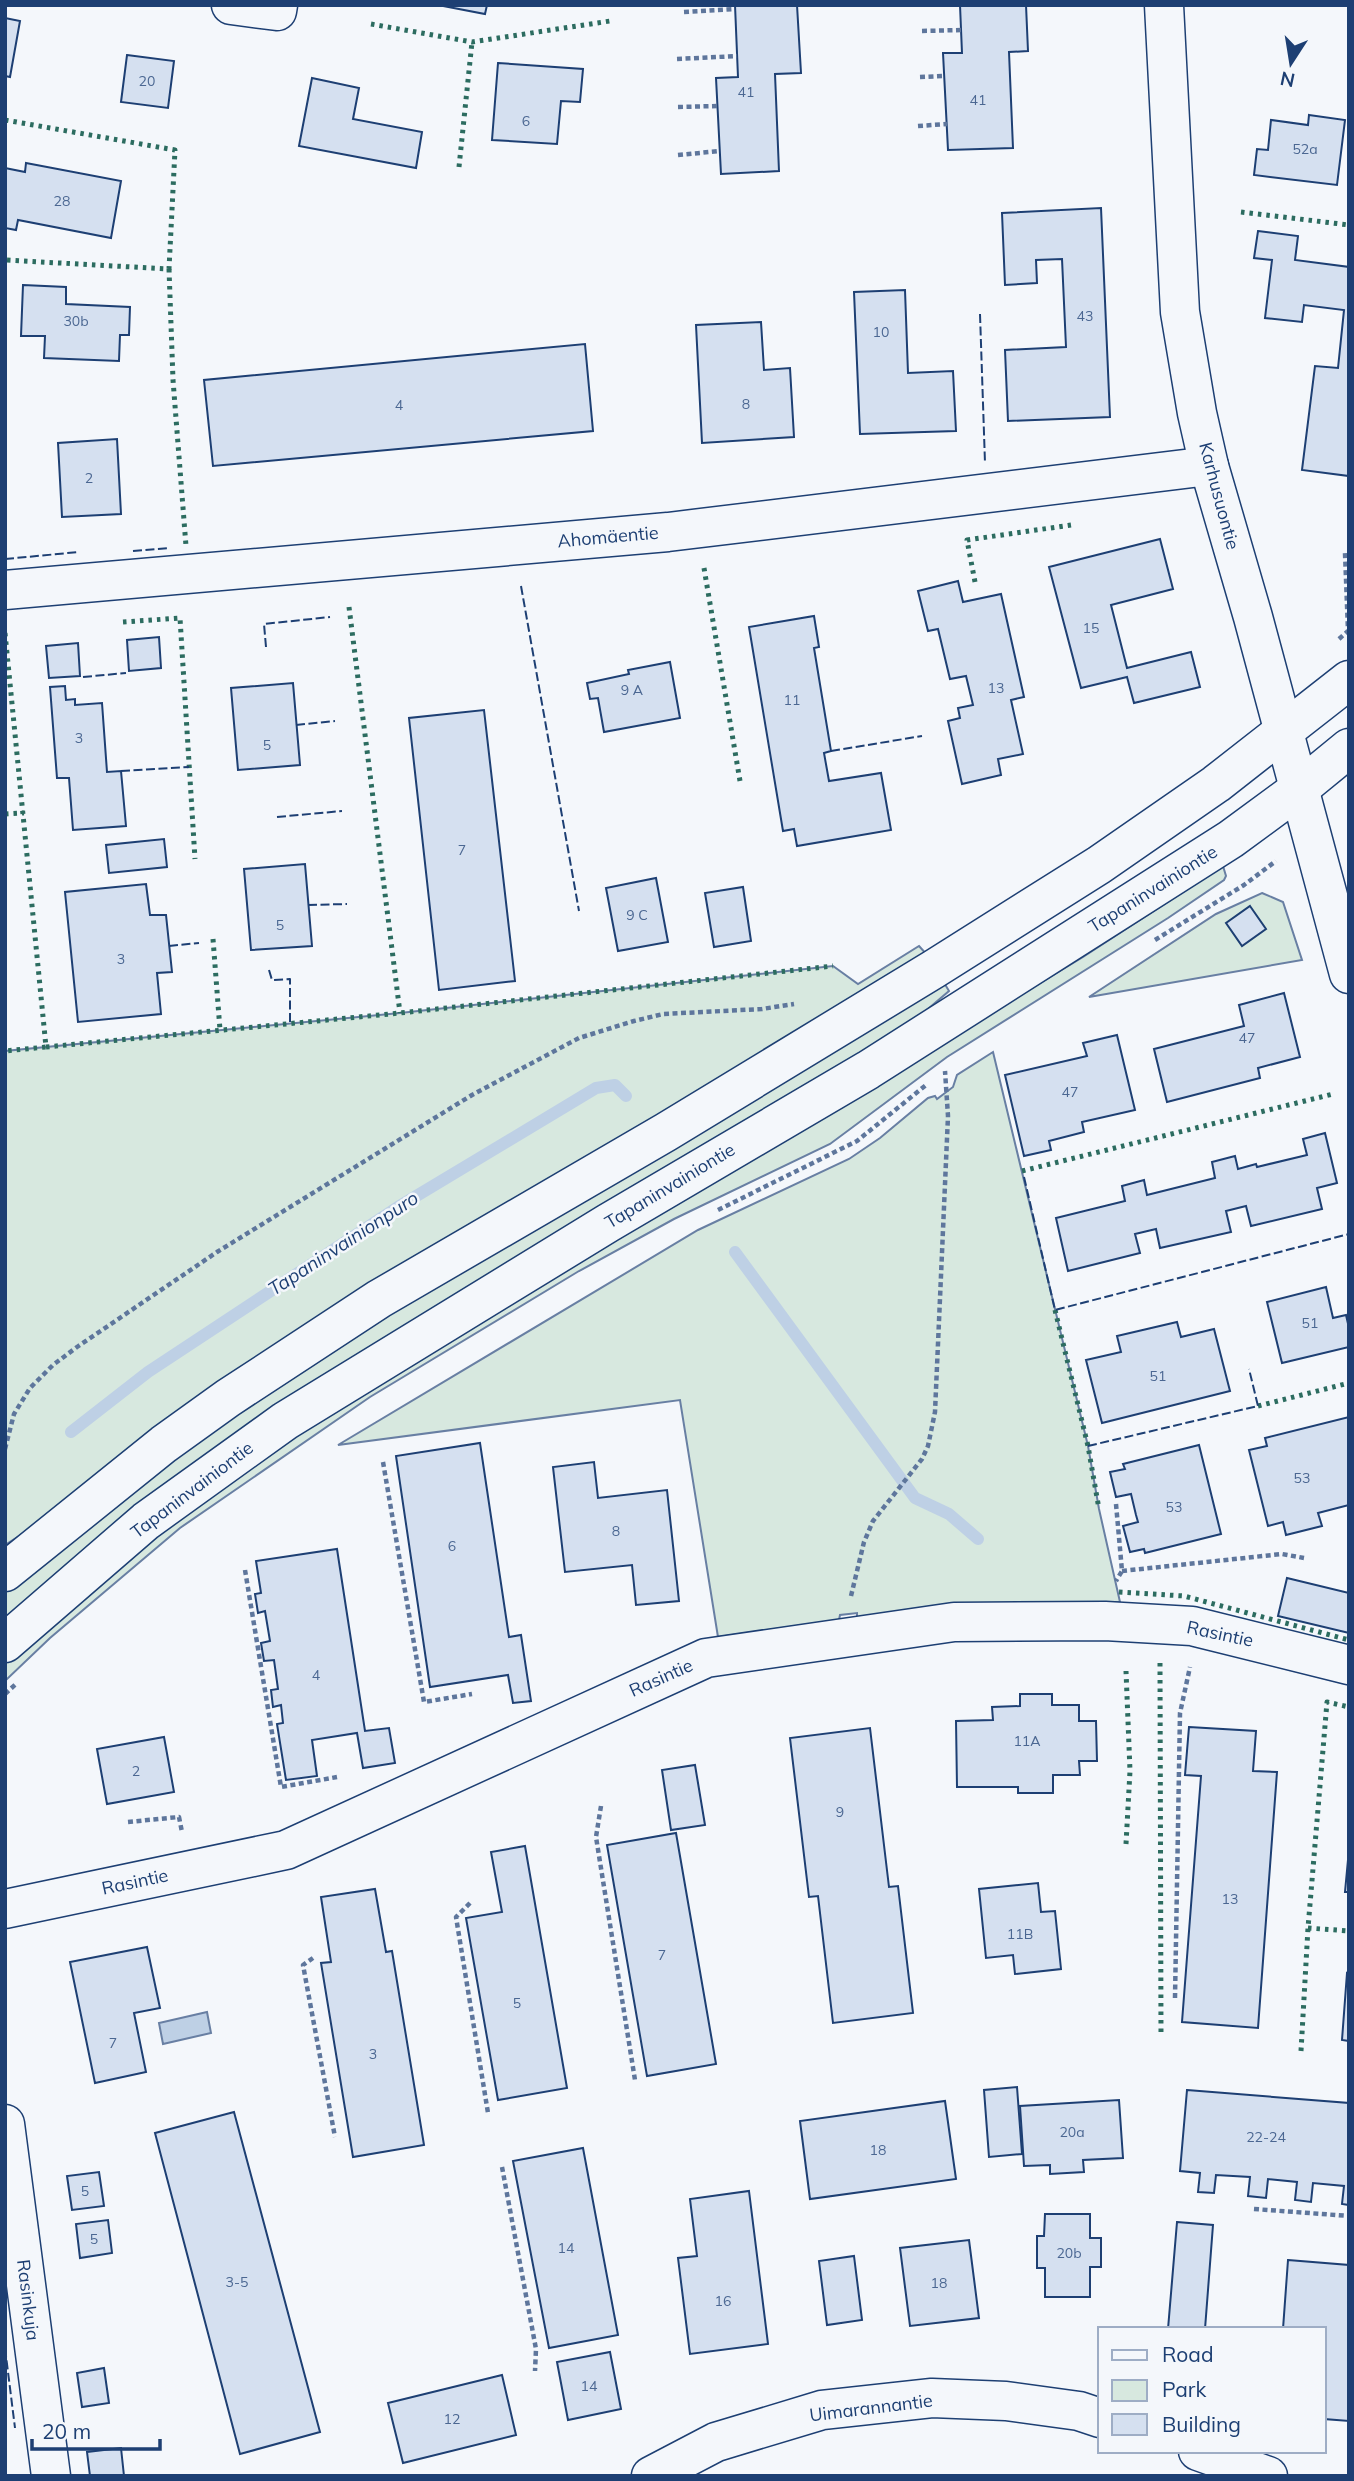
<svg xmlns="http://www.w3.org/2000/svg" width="1354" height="2481" viewBox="0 0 1354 2481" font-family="Mulish,sans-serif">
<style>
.green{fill:#d7e8df;stroke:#687fa3;stroke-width:2}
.water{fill:#bed0e5;stroke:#687fa3;stroke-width:2}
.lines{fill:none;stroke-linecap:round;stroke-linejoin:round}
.stream{stroke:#bed0e5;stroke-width:12}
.building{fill:#d5e0f0;stroke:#1d3f73;stroke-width:2}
.street-casing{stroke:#1d3f73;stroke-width:41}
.secondary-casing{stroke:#1d3f73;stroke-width:41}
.primary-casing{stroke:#1d3f73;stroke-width:41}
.path{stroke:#5e769c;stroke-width:4.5;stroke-dasharray:5 3.5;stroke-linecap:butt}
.street{stroke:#f4f7fb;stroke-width:38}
.secondary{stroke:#f4f7fb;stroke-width:38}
.primary{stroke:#f4f7fb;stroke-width:38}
.hedge{stroke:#2c6c60;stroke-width:5;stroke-dasharray:3.5 5;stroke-linecap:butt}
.fence{stroke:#1d3f73;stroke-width:2;stroke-dasharray:9 3.5;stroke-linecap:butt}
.labels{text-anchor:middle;stroke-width:5;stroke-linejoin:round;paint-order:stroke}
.number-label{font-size:14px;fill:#4b6792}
.street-label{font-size:18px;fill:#1d3f73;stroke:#f4f7fb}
.water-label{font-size:19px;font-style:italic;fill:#1d3f73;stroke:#f4f7fb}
</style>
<rect width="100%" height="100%" fill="#f4f7fb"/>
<g class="green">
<path d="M1223,866L1226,876L1224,880L1168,918L947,1057L830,1144L674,1219L579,1271L370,1397L180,1528L50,1638L5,1681V1662L56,1616L247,1464L1083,957Z"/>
<path d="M1262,893L1283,902L1302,960L1089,997L1216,914Z"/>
<path d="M919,946L929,957L5,1545V1051L400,1013L833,966L858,984Z"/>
<path d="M943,981L949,991L915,1020L11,1617H5V1592L74,1532L297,1369Z"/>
<path d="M993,1052L1088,1446L1099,1509L1120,1602L1031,1603L857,1618V1613L840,1615L839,1620L718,1637L680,1400L338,1445L698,1230L849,1159L880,1138L928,1098L935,1096L937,1099L953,1087L957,1075Z"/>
</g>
<path class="water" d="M207,2012L211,2033L163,2044L159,2023Z"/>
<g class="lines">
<g class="stream">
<path d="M735,1252L915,1498L949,1514L978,1539"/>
<path d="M71,1432L148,1372L398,1207L596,1088L615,1085L626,1096"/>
</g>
</g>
<g class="building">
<path d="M438,5H487L485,14Z"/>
<path d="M735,5H797L801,73L775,74L779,171L721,174L716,78L738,77Z"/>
<path d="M960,5H1026L1028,51L1009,52L1013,148L948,150L943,53H962Z"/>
<path d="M5,18L20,21L10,77L5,76Z"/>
<path d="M127,55L174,61L168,108L121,102Z"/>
<path d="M498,63L583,69L580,102L561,101L557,144L492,140Z"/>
<path d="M312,78L359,88L353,119L422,132L416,168L299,146Z"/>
<path d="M1309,115L1345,120L1337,185L1254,175L1257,149L1268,150L1271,120L1308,125Z"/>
<path d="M26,163L121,181L111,238L18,220L16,230L5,228V168L25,172Z"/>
<path d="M1101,208L1110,417L1008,421L1005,350L1066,347L1062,259L1036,260L1037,283L1005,285L1002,213Z"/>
<path d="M1258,231L1298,236L1295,260L1349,267V476L1302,470L1315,366L1338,368L1344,310L1304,305L1302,322L1265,318L1272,260L1254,258Z"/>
<path d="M23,285L66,287V304L130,307L129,335H120L119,361L44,358L45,336H21Z"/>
<path d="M905,290L908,373L953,371L956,431L860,434L854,292Z"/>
<path d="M761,322L764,370L790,368L794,437L702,443L696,325Z"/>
<path d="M585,344L593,431L213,466L204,380Z"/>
<path d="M117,439L121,514L62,517L58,443Z"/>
<path d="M1160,539L1173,589L1111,605L1127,668L1191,652L1200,687L1134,703L1127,677L1081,688L1049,567Z"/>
<path d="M958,581L963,602L1001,594L1024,697L1011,700L1023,754L998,759L1001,775L962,784L948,721L960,718L958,708L973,705L966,676L950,679L938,629L928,631L918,591Z"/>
<path d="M814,616L819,647L814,648L831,751L824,753L829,781L881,773L891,830L797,846L794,829L783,831L749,627Z"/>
<path d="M159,637L161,668L129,671L127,640Z"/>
<path d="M78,643L80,676L49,678L46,646Z"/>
<path d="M670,662L680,718L604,732L598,698L590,699L587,683L629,674L628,670Z"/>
<path d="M293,683L300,765L238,770L231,688Z"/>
<path d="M65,686L66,700L75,699V705L102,703L107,772L121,771L126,826L73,830L69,778H57L50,687Z"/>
<path d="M484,710L515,981L439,990L409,718Z"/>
<path d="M164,839L167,867L109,873L106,845Z"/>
<path d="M305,864L312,946L251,950L244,869Z"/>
<path d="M656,878L668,942L618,951L606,888Z"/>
<path d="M146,884L150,915H166L172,972L157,973L161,1014L78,1022L65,892Z"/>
<path d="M743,887L751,941L714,947L705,893Z"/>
<path d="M1250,906L1266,929L1242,946L1226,923Z"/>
<path d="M1284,993L1300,1057L1258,1068L1260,1078L1167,1102L1154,1049L1244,1026L1239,1005Z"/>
<path d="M1117,1035L1135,1110L1082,1122L1084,1132L1049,1141L1051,1150L1024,1156L1005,1075L1087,1056L1083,1043Z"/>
<path d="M1325,1133L1337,1183L1317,1188L1322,1209L1251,1226L1246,1206L1226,1211L1231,1232L1160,1248L1156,1229L1135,1234L1140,1253L1068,1271L1056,1218L1125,1201L1122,1186L1144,1180L1147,1195L1215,1178L1212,1162L1235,1156L1238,1169L1256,1164L1257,1167L1307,1155L1303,1139Z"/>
<path d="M1326,1287L1333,1318L1346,1315L1349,1328V1347L1282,1363L1267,1302Z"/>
<path d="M1177,1322L1181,1337L1214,1329L1230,1391L1102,1423L1086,1360L1121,1352L1117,1336Z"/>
<path d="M1349,1417V1505L1318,1513L1322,1526L1286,1535L1283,1522L1268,1526L1249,1450L1267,1446L1265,1438Z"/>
<path d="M480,1443L509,1637L521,1635L531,1701L513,1703L508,1675L430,1687L396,1456Z"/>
<path d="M1199,1445L1221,1534L1145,1553L1144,1549L1130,1552L1123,1526L1138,1522L1136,1515L1131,1494L1116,1497L1110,1472L1125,1469L1123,1464Z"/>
<path d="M594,1462L598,1498L667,1490L679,1601L636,1605L632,1565L565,1572L553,1467Z"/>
<path d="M337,1549L365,1731L389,1728L395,1763L363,1768L357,1733L312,1740L317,1776L286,1780L277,1724L283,1723L281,1705L273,1707L271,1690L278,1689L274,1660L264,1661L261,1643L270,1641L265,1611L258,1613L255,1594L261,1593L256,1561Z"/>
<path d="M1287,1578L1349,1593V1633L1278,1616Z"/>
<path d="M1020,1694H1052V1705H1079V1721H1096L1097,1761H1079L1080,1775H1053V1793H1018V1787H957L956,1721L993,1720L992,1707L1020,1706Z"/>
<path d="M1189,1727L1256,1731L1253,1771L1277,1772L1258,2028L1182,2022L1201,1776L1185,1775Z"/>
<path d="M870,1728L889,1887L898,1886L913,2013L833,2023L818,1896L809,1897L790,1738Z"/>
<path d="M164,1737L174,1792L107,1804L97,1749Z"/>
<path d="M695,1765L705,1825L671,1830L662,1770Z"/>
<path d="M676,1833L716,2064L647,2076L607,1845Z"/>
<path d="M525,1846L567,2088L498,2100L466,1918L502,1912L491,1852Z"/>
<path d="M1349,1849V1892H1345Z"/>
<path d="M1038,1883L1041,1912L1055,1911L1061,1969L1015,1974L1013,1955L986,1958L979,1889Z"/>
<path d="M375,1889L386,1952L392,1951L424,2145L353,2157L321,1963L331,1962L321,1897Z"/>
<path d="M147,1947L160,2008L134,2013L146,2072L95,2083L70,1962Z"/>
<path d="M1347,1973L1349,1974V2041L1342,2040Z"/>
<path d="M1017,2087L1022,2154L989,2157L984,2090Z"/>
<path d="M1187,2090L1349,2103V2205L1342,2204L1344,2186L1313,2183L1311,2202L1295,2200L1297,2182L1268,2179L1266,2198L1248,2196L1250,2177L1216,2175L1214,2193L1198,2192L1200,2173L1180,2171Z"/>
<path d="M1119,2100L1123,2158L1083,2160L1084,2172L1050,2174V2165L1024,2166L1020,2106Z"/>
<path d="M945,2101L956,2179L810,2199L800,2121Z"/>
<path d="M234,2112L320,2432L240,2454L155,2133Z"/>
<path d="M583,2148L618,2335L549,2348L513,2161Z"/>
<path d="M99,2172L104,2206L72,2210L67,2176Z"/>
<path d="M749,2191L768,2344L690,2354L678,2258L697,2256L690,2199Z"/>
<path d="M1045,2214H1090V2238H1101V2267H1090V2297H1045V2268H1037V2236H1044Z"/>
<path d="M108,2220L112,2253L80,2258L76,2224Z"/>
<path d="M1177,2222L1213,2225L1205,2329H1168Z"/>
<path d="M969,2240L979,2318L910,2326L900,2248Z"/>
<path d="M854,2256L862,2320L827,2325L819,2261Z"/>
<path d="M1288,2260L1349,2265V2421L1324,2419V2329H1283Z"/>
<path d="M610,2352L621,2409L568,2420L557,2362Z"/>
<path d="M104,2368L109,2403L82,2407L77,2373Z"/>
<path d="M502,2375L516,2435L403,2463L388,2403Z"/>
<path d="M121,2448L124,2476H90L87,2452Z"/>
</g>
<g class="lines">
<defs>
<g id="street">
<path d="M231,5L277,11L278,5"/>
<path d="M5,590L668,532L1209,466"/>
<path d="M5,1909L286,1850L706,1658L954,1622L1105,1621L1192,1626L1349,1665"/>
<path d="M5,2124L51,2476"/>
<path d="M1198,2451L1268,2476"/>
<path d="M651,2476L716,2442L822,2410L932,2398L1006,2401L1079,2411L1100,2418"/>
</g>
<path id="secondary" d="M1164,5L1180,312L1197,413L1209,466L1253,617L1349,974"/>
<g id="primary">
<path d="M5,1572L164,1444L228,1398L379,1299L666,1132L934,969L1099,865L1216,784L1349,680"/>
<path d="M5,1643L146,1521L285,1421L608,1223L868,1070L1231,839L1299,789L1349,748"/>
</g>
</defs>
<use href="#street" class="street-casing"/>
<use href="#secondary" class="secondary-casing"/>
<use href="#primary" class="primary-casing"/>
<g class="path">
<path d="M684,12L735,9"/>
<path d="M922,31L961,30"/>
<path d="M677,59L737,56"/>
<path d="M920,77L944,76"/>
<path d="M678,107L718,106"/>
<path d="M918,126L947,124"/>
<path d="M678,155L720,151"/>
<path d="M1339,639L1348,631L1345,553H1349"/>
<path d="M1155,940L1244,885L1276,861"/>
<path d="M718,1210L857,1141L926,1085"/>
<path d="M5,1449L14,1414L30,1388L53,1365L77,1347L217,1252L472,1095L579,1038L634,1021L663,1014L762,1009L794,1004"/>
<path d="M383,1462L424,1702L472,1694"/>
<path d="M1116,1504L1122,1571L1116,1581"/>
<path d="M245,1570L281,1787L337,1777"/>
<path d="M1122,1571L1282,1554L1304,1558"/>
<path d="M851,1596L864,1542L873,1521L922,1459L928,1446L935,1412L948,1116L945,1071"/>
<path d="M5,1694L17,1683"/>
<path d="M601,1806L596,1837L635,2080"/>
<path d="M128,1822L179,1817L182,1832"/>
<path d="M470,1903L456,1917L488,2113"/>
<path d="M313,1958L303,1965L335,2137"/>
<path d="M1175,1998L1180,1713L1190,1667"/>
<path d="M502,2167L536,2349L535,2371"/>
<path d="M1254,2209L1349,2216"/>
</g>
<use href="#street" class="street"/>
<use href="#secondary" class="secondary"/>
<use href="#primary" class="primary"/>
<g class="hedge">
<path d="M371,24L472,42L610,21"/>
<path d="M5,120L175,150L169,269L5,260"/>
<path d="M459,167L472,42"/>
<path d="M1241,212L1349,225"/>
<path d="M169,269L173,380L186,546"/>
<path d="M704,568L740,781"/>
<path d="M975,582L967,540L1071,525"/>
<path d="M349,607L400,1013"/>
<path d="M123,622L180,618L195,859"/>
<path d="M5,633L46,1047L5,1051"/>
<path d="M5,814L24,813"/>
<path d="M213,939L220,1030"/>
<path d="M46,1047L400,1013L833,966"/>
<path d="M1022,1171L1333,1094"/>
<path d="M1055,1310L1088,1446L1099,1509"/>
<path d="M1258,1406L1349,1383"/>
<path d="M1119,1592L1184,1596L1349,1640"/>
<path d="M1160,1663L1161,2035"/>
<path d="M1126,1844L1130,1771L1126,1671"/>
<path d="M1308,1928L1349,1931"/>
<path d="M1301,2051L1308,1928L1327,1702L1349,1707"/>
</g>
<g class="fence">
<path d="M980,314L985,463"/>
<path d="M133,551L170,548"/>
<path d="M5,559L79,552"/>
<path d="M521,586L579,911"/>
<path d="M266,647L264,624L330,617"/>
<path d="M83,677L126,673"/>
<path d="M296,725L335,721"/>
<path d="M831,751L922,736"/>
<path d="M121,771L189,767"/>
<path d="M277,817L342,811"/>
<path d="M308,905L347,904"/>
<path d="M169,946L199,943"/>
<path d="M269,970L272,980L290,979V1024"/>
<path d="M1024,1177L1055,1310L1349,1234"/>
<path d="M1088,1446L1258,1406L1249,1369"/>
<path d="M5,2348L15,2428"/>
<path d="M5,2475L6,2476"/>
</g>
</g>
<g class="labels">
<g class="number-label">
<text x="147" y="86">20</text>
<text x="746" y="97">41</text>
<text x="978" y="105">41</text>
<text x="526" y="126">6</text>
<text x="1305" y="154">52a</text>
<text x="62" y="206">28</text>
<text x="1085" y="321">43</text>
<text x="76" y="326">30b</text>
<text x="881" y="337">10</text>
<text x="746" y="409">8</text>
<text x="399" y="410">4</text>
<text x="89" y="483">2</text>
<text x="1091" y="633">15</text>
<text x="996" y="693">13</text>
<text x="632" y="695">9 A</text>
<text x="792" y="705">11</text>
<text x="79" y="743">3</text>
<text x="267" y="750">5</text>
<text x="462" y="855">7</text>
<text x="637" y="920">9 C</text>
<text x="280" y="930">5</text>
<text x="121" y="964">3</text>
<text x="1247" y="1043">47</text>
<text x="1070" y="1097">47</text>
<text x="1310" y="1328">51</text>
<text x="1158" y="1381">51</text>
<text x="1302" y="1483">53</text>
<text x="1174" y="1512">53</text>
<text x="616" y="1536">8</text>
<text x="452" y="1551">6</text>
<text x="316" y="1680">4</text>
<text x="1027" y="1746">11A</text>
<text x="136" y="1776">2</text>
<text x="840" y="1817">9</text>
<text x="1230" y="1904">13</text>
<text x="1020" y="1939">11B</text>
<text x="662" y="1960">7</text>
<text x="517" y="2008">5</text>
<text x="113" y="2048">7</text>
<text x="373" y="2059">3</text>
<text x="1072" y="2137">20a</text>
<text x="1266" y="2142">22-24</text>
<text x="878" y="2155">18</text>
<text x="85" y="2196">5</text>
<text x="94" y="2244">5</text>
<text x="566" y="2253">14</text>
<text x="1069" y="2258">20b</text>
<text x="237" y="2287">3-5</text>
<text x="939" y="2288">18</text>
<text x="723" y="2306">16</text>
<text x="589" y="2391">14</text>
<text x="452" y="2424">12</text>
</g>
<g class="street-label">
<text transform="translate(1219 496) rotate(75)" y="6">Karhusuontie</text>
<text transform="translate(608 537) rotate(-5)" y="6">Ahomäentie</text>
<text transform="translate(1153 889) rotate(-32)" y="6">Tapaninvainiontie</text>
<text transform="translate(670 1186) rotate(-31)" y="6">Tapaninvainiontie</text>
<text transform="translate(192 1490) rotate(-37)" y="6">Tapaninvainiontie</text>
<text transform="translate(1220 1634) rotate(12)" y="6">Rasintie</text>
<text transform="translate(661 1678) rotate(-24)" y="6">Rasintie</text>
<text transform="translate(135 1882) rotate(-12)" y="6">Rasintie</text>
<text transform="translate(28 2300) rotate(83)" y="6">Rasinkuja</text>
<text transform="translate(871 2408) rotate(-7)" y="6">Uimarannantie</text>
</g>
<g class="water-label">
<text transform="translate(343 1243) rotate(-33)" y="7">Tapaninvainionpuro</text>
</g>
</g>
<rect width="1354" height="2481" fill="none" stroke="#1d3f73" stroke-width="14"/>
<rect x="1098" y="2327" width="228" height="126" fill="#f4f7fb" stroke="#9eadc5" stroke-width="2"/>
<rect x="1112" y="2350" width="35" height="10" fill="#f4f7fb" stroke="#9eadc5" stroke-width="2"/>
<text x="1162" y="2362" font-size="21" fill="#1d3f73">Road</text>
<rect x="1112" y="2380" width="35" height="21" fill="#d7e8df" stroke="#9eadc5" stroke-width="2"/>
<text x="1162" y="2397" font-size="21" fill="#1d3f73">Park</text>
<rect x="1112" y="2414" width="35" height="21" fill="#d5e0f0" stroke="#9eadc5" stroke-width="2"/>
<text x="1162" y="2432" font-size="21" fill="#1d3f73">Building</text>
<g transform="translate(1291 63) rotate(192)" stroke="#f4f7fb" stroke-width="5" paint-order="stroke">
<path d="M0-5L12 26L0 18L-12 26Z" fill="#1d3f73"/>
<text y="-10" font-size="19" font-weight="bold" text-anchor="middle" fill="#1d3f73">N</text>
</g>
<path d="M32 2439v10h128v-10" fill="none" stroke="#1d3f73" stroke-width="3.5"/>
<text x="42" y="2439" font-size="21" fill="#1d3f73" stroke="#f4f7fb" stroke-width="5" paint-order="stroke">20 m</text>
</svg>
